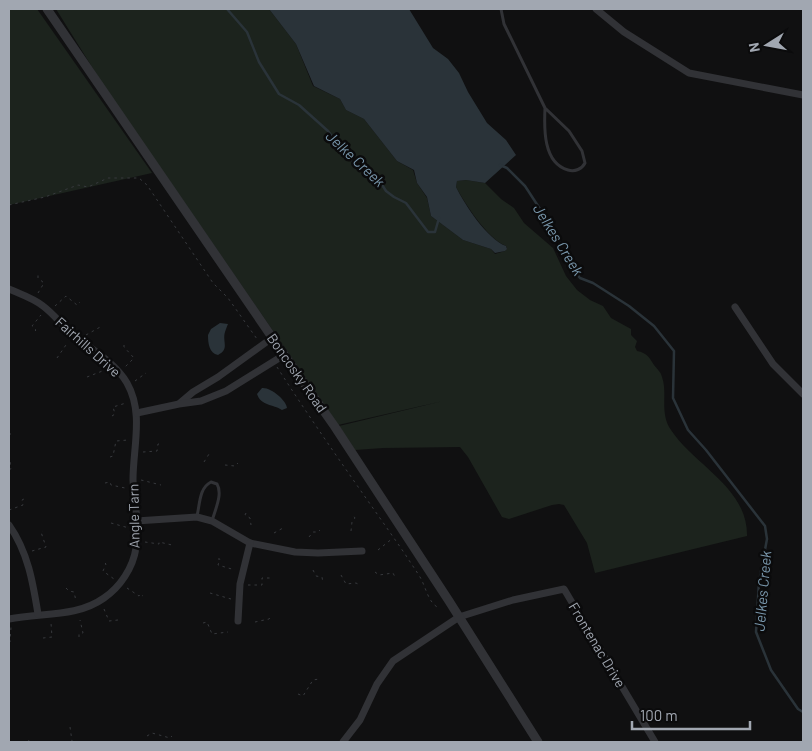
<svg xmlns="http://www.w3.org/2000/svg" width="812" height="751" viewBox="0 0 812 751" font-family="Barlow,sans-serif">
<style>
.green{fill:#1c231d}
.water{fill:#2a3339}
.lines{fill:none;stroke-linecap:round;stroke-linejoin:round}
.stream{stroke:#2a3339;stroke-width:2.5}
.path{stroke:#37393d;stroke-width:1;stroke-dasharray:2.5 4;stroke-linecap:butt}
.service{stroke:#313236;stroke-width:3}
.minor{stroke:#313236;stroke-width:7}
.tertiary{stroke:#313236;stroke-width:9}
.labels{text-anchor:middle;stroke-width:5;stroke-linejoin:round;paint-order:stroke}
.street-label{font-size:14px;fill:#a1a7b1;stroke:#0b0b0c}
.water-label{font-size:15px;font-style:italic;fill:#7997ac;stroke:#0b0b0c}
</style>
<rect width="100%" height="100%" fill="#101011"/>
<g class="green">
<path d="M9,9H37L152,173L9,205Z"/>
<path d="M56,9H269L296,44L313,86L340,99L346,110L364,119L397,161L413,170L417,183L427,198L431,216L463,240L491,249L495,254L505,251L507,248L506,246C487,238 466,205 456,187L457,181L466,180L485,183L501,199L514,208L524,223L553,248L566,276L577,290L590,300L603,306L611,318L631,329V335L637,341L635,347L637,351C647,353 649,357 654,365C657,369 661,372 662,377C668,394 659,412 671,430C695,466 748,488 747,536L595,573L587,543L564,505L559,504L552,505L509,519L502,517L468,457L460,447L383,448L355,450L339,426L443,401L338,425L102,83Z"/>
</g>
<g class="water">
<path d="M269,9H409L433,48L448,59L459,73L468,92L487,123L506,140L516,155L485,183L466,180L457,181L456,187C465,205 487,239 506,246L507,249L505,251L495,253L491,249L463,240L431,216L427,197L417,183L414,170L397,161L364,119L346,110L340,99L314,86L296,44Z"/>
<path d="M220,323L228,324C227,326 226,329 225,332C222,342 230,349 218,355C209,353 208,343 208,335L211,329Z"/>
<path d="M262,388C271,387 287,401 287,408L282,410C273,404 261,406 257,394Z"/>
</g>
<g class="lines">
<g class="stream">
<path d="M227,9L247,32L259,62L279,94L299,105L328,131L345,154L359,167L379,180L386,191L394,197L406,203L428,232H435L439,218"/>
<path d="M500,165L507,168L525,186L557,235L570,266L580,278L593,283L629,306L654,326L674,351L673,398L688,430L706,450L765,526L767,539L759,582L756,632L771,670L798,709L803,712"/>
</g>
<g class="path">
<path d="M9,205L45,197L78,185L88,187L108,178H139L147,185L213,283L228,298L257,339"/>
<path d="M38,293L44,283L38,278V275"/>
<path d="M55,306L66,296L77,305L80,302"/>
<path d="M35,331L36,330L32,326L41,315"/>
<path d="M86,335L102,326"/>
<path d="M124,345V347L134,358L125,367"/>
<path d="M57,358L68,342"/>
<path d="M277,367C318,431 362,492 405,554C410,562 415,569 420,577C426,587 428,603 439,608"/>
<path d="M87,377L105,370"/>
<path d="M135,381L146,373"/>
<path d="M112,416L115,414L113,407L126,403"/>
<path d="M9,434H11"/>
<path d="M143,452L157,451L158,444H160"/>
<path d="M110,457L113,456L116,441L128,440"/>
<path d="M204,462L209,454"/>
<path d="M225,465L235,466L238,463"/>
<path d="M9,469H11L10,461H13"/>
<path d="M141,480L161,485"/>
<path d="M105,483L110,482L111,485L125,488"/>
<path d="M9,510L23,505L22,500L24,499"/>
<path d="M246,513L245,515L250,518L251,525"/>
<path d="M111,523L129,528"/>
<path d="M351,531L352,522L355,518L353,515"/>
<path d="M274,533L283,528"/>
<path d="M309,537L313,532H318L320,530"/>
<path d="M145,542L159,544V542L172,545"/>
<path d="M378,550L393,538"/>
<path d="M32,551L46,547L41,532L43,531"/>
<path d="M218,559H220L218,565L235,570"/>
<path d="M105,563L106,564L103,571L114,579"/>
<path d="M313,570L316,576L322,577L323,583"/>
<path d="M375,572L379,575L393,573L395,577"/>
<path d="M341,575L346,584L356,583L358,584"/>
<path d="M248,585H262V578H270"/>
<path d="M66,588L69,591L74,592L76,601"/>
<path d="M127,588L139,596L140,594L143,596"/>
<path d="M210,593L231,599"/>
<path d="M104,609L109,621L118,620"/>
<path d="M255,622L269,619L271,617"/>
<path d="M203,623L207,622L212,634L228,632"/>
<path d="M79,637V634L83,633L80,620"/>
<path d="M43,638L52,637L51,623"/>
<path d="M9,642H10L11,627"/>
<path d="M298,694L303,696L313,680L319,679"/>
<path d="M70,727L72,741"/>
<path d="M147,736L152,733L170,738L172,736"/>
<path d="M28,742L29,740"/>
</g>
<g class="service">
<path d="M501,9L504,24L545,108L569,131L582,151L585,163C582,169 575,172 568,170C543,163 544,128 545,108"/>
<path d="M197,516C200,504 199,488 211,482L217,484C223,494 215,510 212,521"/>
</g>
<g class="minor">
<path d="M596,9L624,32L689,73L803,95"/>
<path d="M9,289C20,294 33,298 43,306C55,315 64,328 76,337C94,351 115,363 127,383C144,413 133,447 133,480C134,502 140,526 136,548C133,568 120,587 104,598C76,618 41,612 9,619"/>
<path d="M735,307L773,364L803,394"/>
<path d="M180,403L193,392L218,377L272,338"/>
<path d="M137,413L179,404L201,401L226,391L284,355"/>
<path d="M136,521L197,517L212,521L250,543L295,552L318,553L362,551"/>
<path d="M9,525C28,552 33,583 38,614"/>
<path d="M238,621L240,584L250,543"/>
<path d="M343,742L360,720L377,684L393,661L459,617L513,600L564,589L655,742"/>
</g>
<path class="tertiary" d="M47,9L278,346L335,427L449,601L538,742"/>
</g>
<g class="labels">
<g class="street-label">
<text transform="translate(88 347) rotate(42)" y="5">Fairhills Drive</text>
<text transform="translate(297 373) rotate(55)" y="5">Boncosky Road</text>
<text transform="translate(134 516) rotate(-91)" y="5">Angle Tarn</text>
<text transform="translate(597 645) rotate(59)" y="5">Frontenac Drive</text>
</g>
<g class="water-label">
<text transform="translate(355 159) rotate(43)" y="5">Jelke Creek</text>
<text transform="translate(558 240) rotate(58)" y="5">Jelkes Creek</text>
<text transform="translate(763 591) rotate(-85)" y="5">Jelkes Creek</text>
</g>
</g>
<rect width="812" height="751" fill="none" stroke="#a1a7b1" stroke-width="20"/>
<g transform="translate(767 45) rotate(259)" stroke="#0b0b0c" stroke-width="4" paint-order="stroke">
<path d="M0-4L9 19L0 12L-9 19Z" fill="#a1a7b1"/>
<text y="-8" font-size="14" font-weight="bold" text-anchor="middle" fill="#a1a7b1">N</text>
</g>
<path d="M632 721v8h118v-8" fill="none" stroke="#a1a7b1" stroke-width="2.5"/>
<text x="640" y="721" font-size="15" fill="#a1a7b1" stroke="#0b0b0c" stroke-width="4" paint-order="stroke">100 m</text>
</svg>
